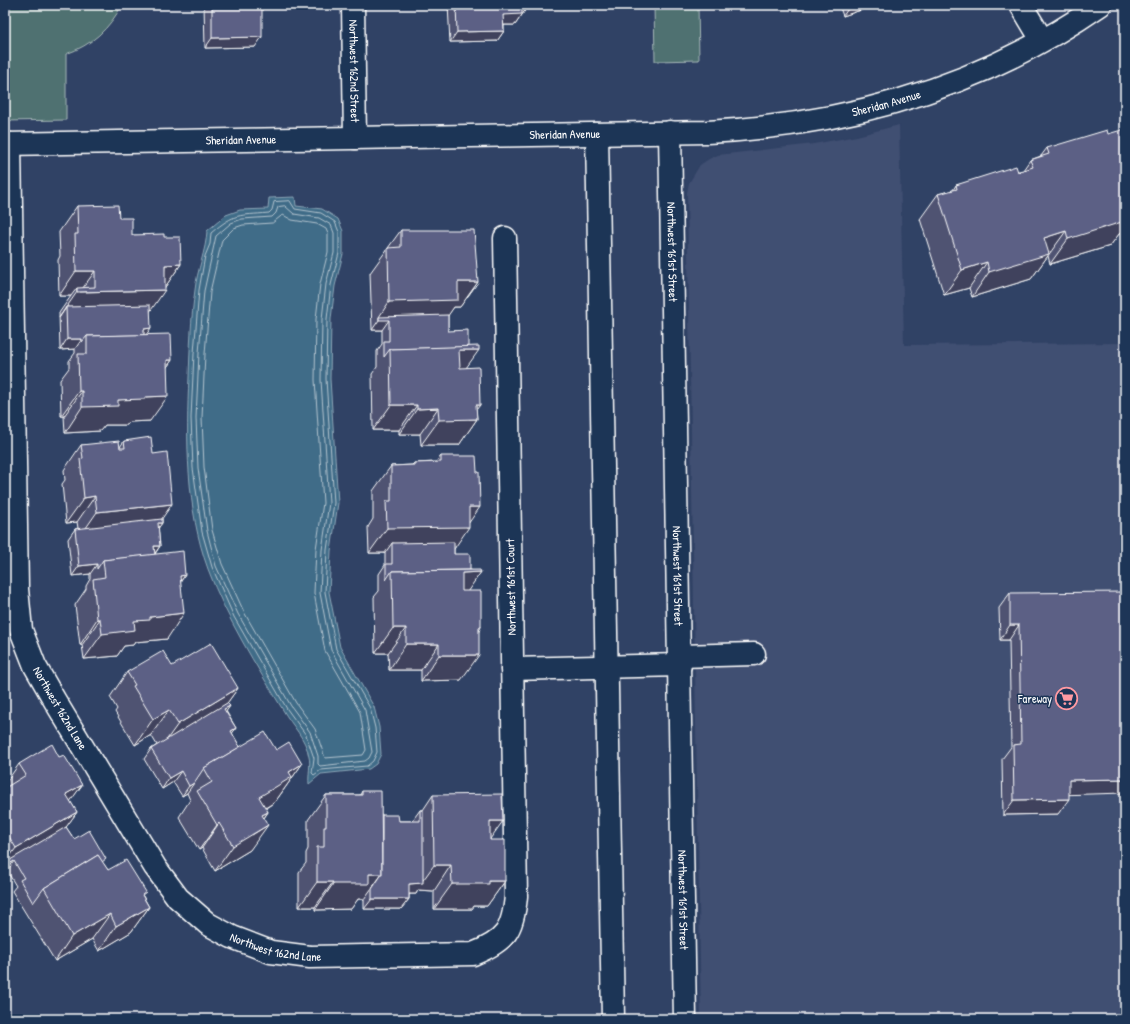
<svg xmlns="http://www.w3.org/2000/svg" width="1130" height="1024" viewBox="0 0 1130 1024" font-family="'Patrick Hand',sans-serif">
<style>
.built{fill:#414f72}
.green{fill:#4f7171;stroke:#a7b8b8}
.water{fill:#416c88;stroke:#8da7b8}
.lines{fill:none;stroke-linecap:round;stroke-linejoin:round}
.shore{stroke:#b3c4cf;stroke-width:1}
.minor-casing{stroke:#fff;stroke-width:25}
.minor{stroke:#1d3557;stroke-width:22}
.wall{fill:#4f5372;stroke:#fff}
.shaded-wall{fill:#40435d;stroke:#fff}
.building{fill:#5c6085;stroke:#fff}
.labels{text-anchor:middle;stroke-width:3;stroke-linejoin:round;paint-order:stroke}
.street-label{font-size:12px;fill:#fff;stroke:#1d3557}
.poi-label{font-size:12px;fill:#fff;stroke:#1d3557;text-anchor:end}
</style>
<rect width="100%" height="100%" fill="#304265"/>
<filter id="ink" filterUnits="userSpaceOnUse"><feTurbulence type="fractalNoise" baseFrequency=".025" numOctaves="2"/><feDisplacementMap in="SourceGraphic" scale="8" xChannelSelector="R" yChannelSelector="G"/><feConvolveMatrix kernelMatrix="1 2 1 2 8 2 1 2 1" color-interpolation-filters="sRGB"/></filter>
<g filter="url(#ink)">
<path class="built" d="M899,125L904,345L1125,343V1019H701L687,193L689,183L700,165L709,159L718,155L814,144L857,136Z"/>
<g class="green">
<path d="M5,5H122C109,29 92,45 66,54V120L5,121Z"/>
<path d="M654,5H698L699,60L655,61Z"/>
</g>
<path class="water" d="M295,197L296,206L322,209L338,219L343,231V254L335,286L331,319L330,379L338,503L331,551L329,592L340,647L374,707L379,727L381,754L376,764L369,769L321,774L309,784C308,775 311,764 309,757C306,738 292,726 283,710C256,665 226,618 208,569C186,509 186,439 189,377C190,348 191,318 195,290C197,270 206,251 207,231L226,215L240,210L268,209L269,198Z"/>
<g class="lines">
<g class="shore">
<path d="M290,201L295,209L321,213L335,222L339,232V253L331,285L327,319L326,379L334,503L327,550L325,592L336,649L370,708L375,728L377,752L373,761L367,766L321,770L314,775L312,773L314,758L306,735L287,709L234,617L212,567L202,532L193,468L191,418L194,353L199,290L205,256L210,244L211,233C236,212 238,216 269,213L272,210L274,202Z"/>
<path d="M285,206L294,214L319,218L331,225L334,233V253L326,284L322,319L321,380L329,503L322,550L320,593L331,650L365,710L372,752L369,758L365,761L320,766L318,764V756L310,732L291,706L238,614L216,566L207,531L198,468L196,418L199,353L204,291L216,236L231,223L242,219L272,217L276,213L278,207Z"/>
<path d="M283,215L292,220L317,224L326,229L328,234V252L320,284L316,319L315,380L323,503L316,549L314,593L325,651L360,712L366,750L363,755L325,758L315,729L296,703L244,612L222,564L212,530L204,467L202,418L205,354L210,292L222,240L234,228L243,225L272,223Z"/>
</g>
<defs>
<g id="minor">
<path id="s1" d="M353,5L355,138"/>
<path d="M1021,5L1042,40"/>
<path id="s2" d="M670,132L685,1019"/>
<path d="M597,134L613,1019"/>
<path id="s3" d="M5,144L707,132C848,125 983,86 1100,5"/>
<path id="s4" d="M10,144L17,589L21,630L35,666L55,701L155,867L178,898L208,924L232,937L271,952L310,957L473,954C506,941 513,930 516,896L505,238"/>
<path d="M680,656L754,654"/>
<path d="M512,669L680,665"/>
</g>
</defs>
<use href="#minor" class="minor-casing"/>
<use href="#minor" class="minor"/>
</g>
<g class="wall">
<path d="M204,5H262L255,47L205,48Z"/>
<path d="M448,5H526V9L515,25H504V31L497,41L450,42Z"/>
<path d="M839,5H876L843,16Z"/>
<path d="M1047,148L1119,234L1110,246L1050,264L1048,256L1047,257L1031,279L972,297L969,288L944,295L920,219L938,194L953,190L956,185L1023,170L1030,160L1041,156Z"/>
<path d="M77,206L119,218L132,235L164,237L181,264L165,287L150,311L146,335L172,360L167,367L150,421L129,422L127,425H105L100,431L65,433L64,416H61L60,380L69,368V361L75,353V349L60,350L59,313L71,296H59L58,260L60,256L59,232Z"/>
<path d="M401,230L478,282L460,307H454L448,315V331L467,368L480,405L476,409L477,419L459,445H421L420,434H399V430H373L372,374L377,367V351L382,344V330H372L370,273Z"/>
<path d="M124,441L162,519V523L158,528L160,546L155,554V555L185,575L181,581L167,639L135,642L133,645L124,646L117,656L84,659L82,645H80L75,605L86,589V586L90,579V574L72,576L68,539L75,529L78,528L77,522L66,523L62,484L65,480L64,470L81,445L120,447Z"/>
<path d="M441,456L469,522L454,549V554L470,570L481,572L467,591L481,627L479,631L461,680L421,681V670H389L388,653H375L374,597L379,591V574L385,565V553H369L368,527L373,519V491L391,466L412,465L414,463L436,462Z"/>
<path d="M1010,593L1069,794L1058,814L1003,815L1002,759L1011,747L1009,640H1000L999,608Z"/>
<path d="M172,666L238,688L227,703L230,706L226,711L236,728L232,733L240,747L276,750L302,764L275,802L266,808L268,812L264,818L250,850L215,871L202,848L199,850L179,817L190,800L187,793L182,796L173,782L162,789L144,759L151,749L157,745L151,735L135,745L115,712L117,709L110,697L127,672Z"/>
<path d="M59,757L82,785L70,801L77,812L66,827L74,839L103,863L108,870L143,896L149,907L131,932L99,951L92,939L55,961L12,891L16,886L7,871L5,872V784L19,764Z"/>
<path d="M362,791L382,815L399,821H412L420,810H423L433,795L490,839L505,881L487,906H474L472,909H434V891L418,890L416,894H409V899L401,909H364V899H358L351,909L315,910V907H299V872L306,863V853L308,849V820L326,795H360Z"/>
</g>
<g class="shaded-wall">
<path d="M853,5H876L843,16L850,6Z"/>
<path d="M522,9H526L515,25H496L503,15Z"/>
<path d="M504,31L497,41L450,42L457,32Z"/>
<path d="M262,37L255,47L205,48L212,38Z"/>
<path d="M1125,212V232L1119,234L1110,246L1050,264L1068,239Z"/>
<path d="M1066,231L1031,279L972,297L989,272L1044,238Z"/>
<path d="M987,262L969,288L944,295L962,270Z"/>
<path d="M181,264L163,290L165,265Z"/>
<path d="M76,271H95L80,292L165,290L147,316L66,307L59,318L77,292V288L71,296H59Z"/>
<path d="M458,282H478L460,307H454L441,326L389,320L382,330H372L379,320V317L389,302Z"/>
<path d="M151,328L143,339L144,329Z"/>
<path d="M67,339H82L75,349L60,350Z"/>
<path d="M459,350H479L461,375L442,376Z"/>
<path d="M167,360H172L154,386Z"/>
<path d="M79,391H82L64,416H61Z"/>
<path d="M168,396L150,421L129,422L127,425H105L100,431L65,433L82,407L118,400L145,397Z"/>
<path d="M391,405H417L399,430H373Z"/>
<path d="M476,405H480L469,419H477L459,445H421L439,420Z"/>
<path d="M438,408L420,434H399L417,409Z"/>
<path d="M95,496L77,522L66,523L84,498Z"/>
<path d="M172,504L159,523H162L155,533L79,538L97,512Z"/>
<path d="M469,507H480L466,527H469L452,552L392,543L385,553H369L387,528Z"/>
<path d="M154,546H160L153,556Z"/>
<path d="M97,564L90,574L72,576L79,566Z"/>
<path d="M481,572L463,598L392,596L462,573Z"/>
<path d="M185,575L168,600L180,576Z"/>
<path d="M184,613L167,639L135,642L133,645L124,646L117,656L84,659L102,634L134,621L150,617Z"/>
<path d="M97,619H100L82,645H80Z"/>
<path d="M1010,625H1019L1009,640H1000Z"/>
<path d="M393,628H406L388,653H375Z"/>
<path d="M406,644H439L421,670H389Z"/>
<path d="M439,655H479L461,680L421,681Z"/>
<path d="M238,688L220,713L160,749L178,724Z"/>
<path d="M230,706L223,716L224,709Z"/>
<path d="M169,710L151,735L135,745L153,719Z"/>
<path d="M236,728L229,738L231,731Z"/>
<path d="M302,764L275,802L242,822L259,797L289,772Z"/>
<path d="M181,771L173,782L162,789L169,778Z"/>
<path d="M1125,779V793L1058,795L1069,780Z"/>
<path d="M194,783L187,793L182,796L189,786Z"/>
<path d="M82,785L64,810L66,794Z"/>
<path d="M1069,799L1058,814L1003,815L1014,800Z"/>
<path d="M77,812L59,837L14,861L7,871L5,872V868L6,866L5,863L16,848Z"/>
<path d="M268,812L252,835L268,825L250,850L215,871L233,846L262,815Z"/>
<path d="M490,821H503L485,846Z"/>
<path d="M219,823L202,848L199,850L217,825Z"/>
<path d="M434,865H451L434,891L418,890L416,894H402L409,884L421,883Z"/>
<path d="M369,874H382L364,899H358L351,909L315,910L333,884Z"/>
<path d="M489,881H505L487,906H474L472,909H434L452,884Z"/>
<path d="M317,882H333L315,907H299Z"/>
<path d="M372,899H409L401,909H364Z"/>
<path d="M149,907L131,932L99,951L116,926Z"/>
<path d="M110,914L92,939L55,961L72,936Z"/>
</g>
<g class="building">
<path d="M212,5H262V37L212,38Z"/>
<path d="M456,5H526V9H522V14L503,15L504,31L457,32Z"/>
<path d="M1125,129V221L1068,239L1066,231L1044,238L1049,254L989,272L987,262L962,270L938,194L957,189L956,185L1016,166L1018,172L1033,167L1030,160L1049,154L1047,148L1107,130L1108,134Z"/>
<path d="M118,205L119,218H132V235L164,234V237H180L181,264L165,265V290L77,292V288L95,287V271H76L75,234H78L77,206Z"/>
<path d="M401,230H474L478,282H458V300L389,302L388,248L401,247Z"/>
<path d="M150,305L151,328L144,329V335L87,336L82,342V339H67L66,307Z"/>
<path d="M448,315V331L468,330V347L390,349L384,357V341H389V320H379V317Z"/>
<path d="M171,334L172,360H167L168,396L145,397V399L118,400V406L82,407V391H79L78,354H87V336Z"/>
<path d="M479,346V350H459L460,368L479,367L480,405H476L477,419L439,420L438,408L417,409V405H391L390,349Z"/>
<path d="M151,437L153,454L167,452L172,504L97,512L95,496L84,498L80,459L83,458L81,445L119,441L120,448H125L124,441Z"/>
<path d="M441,456H476L477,472H479L480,507H469V527L387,528L386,501H391V466L414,465V463L441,462Z"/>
<path d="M162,519V523H158L160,546H154L155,555L103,560L97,569V564L79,566L75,529Z"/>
<path d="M454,542V554H470V570L392,571L386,580V564H392V543Z"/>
<path d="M183,551L185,575L180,576L184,613L150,617V620L134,621L135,630L102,634L100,619H97L93,579L105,577L103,560Z"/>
<path d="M480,570L481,572L462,573V591H481V627H479V655H439V644H406V628H393L392,571Z"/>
<path d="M1125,592V779L1069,780V799L1014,800L1013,745L1021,744L1019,625H1010V593Z"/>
<path d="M211,643L238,688L178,724L169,710L153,719L133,686L135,685L127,672L163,651L172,666Z"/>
<path d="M227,703L230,706L224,709L236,728L231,731L240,747L204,768L194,783L189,786L181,771L169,778L151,749Z"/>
<path d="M265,732L276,750L289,742L302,764L289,772L292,777L259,797L268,812L262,815L268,825L233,846L219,823L217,825L197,791L212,782L204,768Z"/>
<path d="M52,744L59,757L64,755L82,785L66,794L77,812L16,848L5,830V788L26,775L19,764Z"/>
<path d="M362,791H381L382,874H369V884H333V882H317V847H324V827H326V795H362Z"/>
<path d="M502,794L503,821H490V840H505V881H489V884H452L451,865H434L433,795Z"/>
<path d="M420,810H423V883L409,884V899H372V889L382,874V815H398L399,821H420Z"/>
<path d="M66,827L74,839L89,830L106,859L102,862L98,855L44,888L33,903L20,880L24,878L14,861L6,866L5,863Z"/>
<path d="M98,855L108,870L126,860L146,892L142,895L149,907L116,926L110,914L72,936L44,888Z"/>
</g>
</g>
<defs>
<symbol id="supermarket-ring" viewBox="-11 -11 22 22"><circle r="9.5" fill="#1d3557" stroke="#ff9aa2" stroke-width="1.5"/><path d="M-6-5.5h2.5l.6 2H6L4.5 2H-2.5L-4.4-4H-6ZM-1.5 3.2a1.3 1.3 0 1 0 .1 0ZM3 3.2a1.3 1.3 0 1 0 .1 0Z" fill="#ff9aa2"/></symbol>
</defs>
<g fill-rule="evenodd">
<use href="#supermarket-ring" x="1054" y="686" width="25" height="25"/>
</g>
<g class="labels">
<g class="street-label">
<text dy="4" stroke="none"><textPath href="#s1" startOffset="66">Northwest 162nd Street</textPath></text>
<text dy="4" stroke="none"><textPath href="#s3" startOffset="884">Sheridan Avenue</textPath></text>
<text dy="4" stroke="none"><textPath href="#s3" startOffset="560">Sheridan Avenue</textPath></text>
<text dy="4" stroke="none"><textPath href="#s3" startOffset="236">Sheridan Avenue</textPath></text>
<text dy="4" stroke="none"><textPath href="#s2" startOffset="120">Northwest 161st Street</textPath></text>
<text dy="4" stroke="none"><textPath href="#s2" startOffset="444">Northwest 161st Street</textPath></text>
<text transform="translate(511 587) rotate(-91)" y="4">Northwest 161st Court</text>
<text dy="4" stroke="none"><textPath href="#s4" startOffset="574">Northwest 162nd Lane</textPath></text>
<text dy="4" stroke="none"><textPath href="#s2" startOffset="768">Northwest 161st Street</textPath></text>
<text dy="4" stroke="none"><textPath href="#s4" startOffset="910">Northwest 162nd Lane</textPath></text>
</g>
<g class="poi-label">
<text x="1052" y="703">Fareway</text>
</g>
</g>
<rect width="1130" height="1024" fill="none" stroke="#1d3557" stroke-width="20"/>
<rect x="10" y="10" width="1110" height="1004" fill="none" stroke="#fff" stroke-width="1.5" filter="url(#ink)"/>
</svg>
